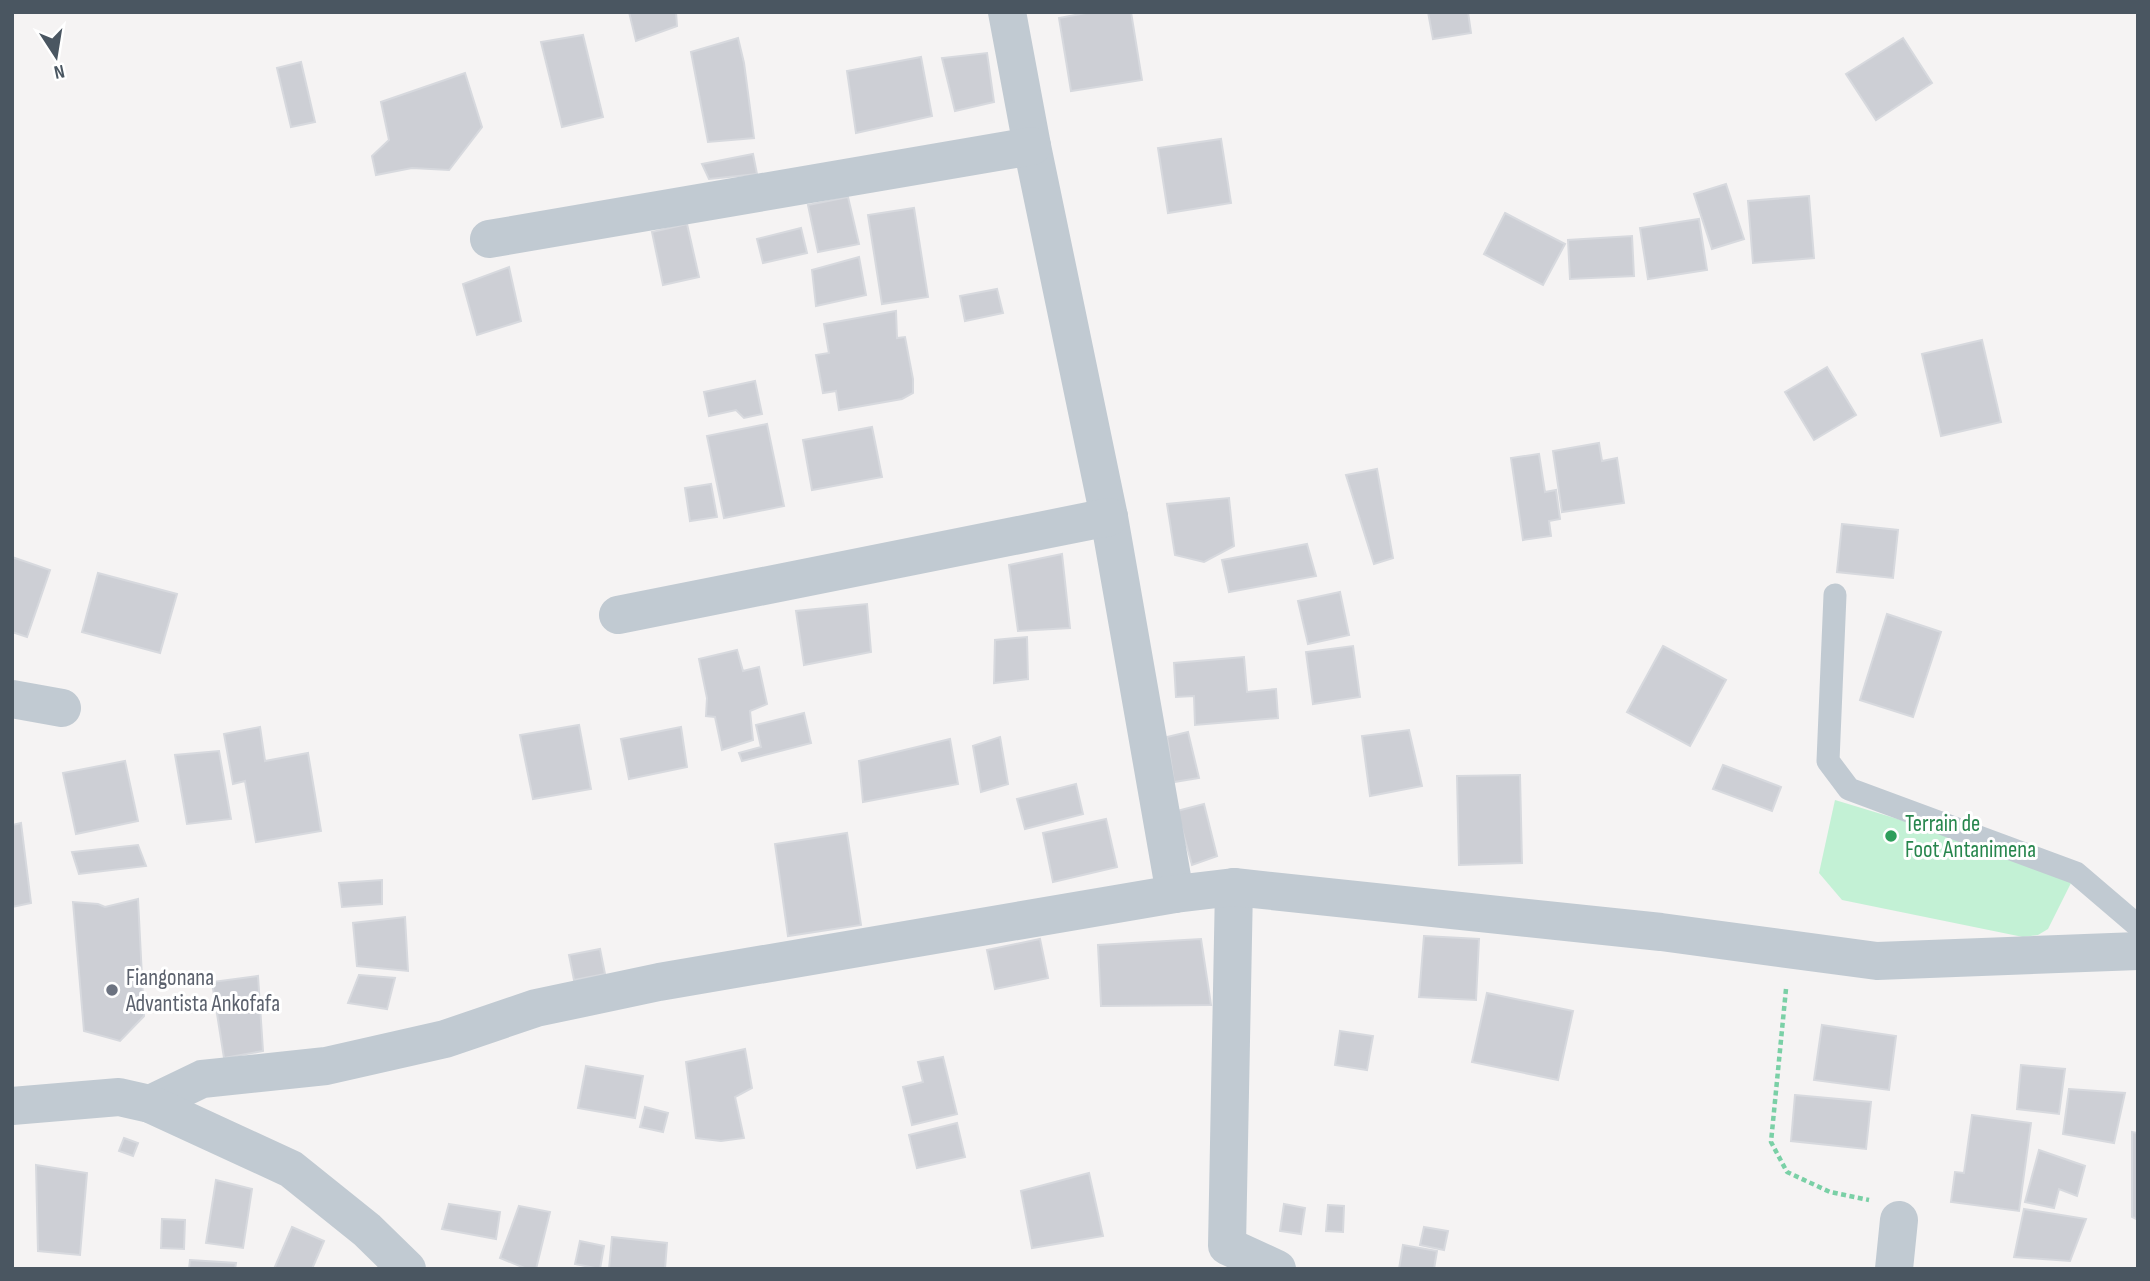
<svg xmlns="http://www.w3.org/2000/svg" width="2150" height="1281" viewBox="0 0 2150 1281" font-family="'Sofia Sans Condensed',sans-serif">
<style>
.green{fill:#c3f1d5}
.building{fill:#cdcfd5;stroke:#d7d9de;stroke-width:2}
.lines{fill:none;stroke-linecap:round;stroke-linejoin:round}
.path{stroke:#7ad0a6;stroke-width:4.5;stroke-dasharray:5 3.5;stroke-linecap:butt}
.service{stroke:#c1cad2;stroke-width:23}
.minor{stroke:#c1cad2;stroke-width:38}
.tertiary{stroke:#c1cad2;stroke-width:38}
.leisure-dot{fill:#2e9e5b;stroke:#fff;stroke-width:2.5}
.worship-dot{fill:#6b7280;stroke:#fff;stroke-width:2.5}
.labels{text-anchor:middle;stroke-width:6;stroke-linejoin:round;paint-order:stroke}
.leisure-label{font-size:23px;fill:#27864d;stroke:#fff;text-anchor:start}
.worship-label{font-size:23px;fill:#5b616d;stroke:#fff;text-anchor:start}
</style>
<rect width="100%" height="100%" fill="#f5f3f3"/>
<path class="green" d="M1835,800L2076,873L2048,929L2038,935L2023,937L1842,900L1819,873Z"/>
<g class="building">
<path d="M629,12H676L677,26L636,41Z"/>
<path d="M1091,12H1131L1142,80L1071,91L1059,18Z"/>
<path d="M1428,12H1468L1471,33L1433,39Z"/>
<path d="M583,35L603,117L562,127L541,42Z"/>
<path d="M738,38L744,63L754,138L708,142L691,52Z"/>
<path d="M1903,38L1932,83L1876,120L1846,74Z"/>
<path d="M987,53L994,102L955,111L942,58Z"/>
<path d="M921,57L932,116L856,133L847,71Z"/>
<path d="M301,62L315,122L291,127L277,68Z"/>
<path d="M465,73L482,127L449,170L412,168L376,175L372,156L389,140L381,102Z"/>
<path d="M1221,139L1231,203L1168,213L1158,148Z"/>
<path d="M753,154L757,174L709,179L702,164Z"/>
<path d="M1726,184L1744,239L1712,249L1694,194Z"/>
<path d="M1809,196L1814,258L1753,263L1748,201Z"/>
<path d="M848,197L859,244L818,252L808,205Z"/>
<path d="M914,208L928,297L882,304L868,215Z"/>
<path d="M1505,213L1565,244L1543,285L1484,254Z"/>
<path d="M1699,219L1707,270L1648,279L1640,228Z"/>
<path d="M687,224L699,277L663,285L652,232Z"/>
<path d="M801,228L807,253L763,263L757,239Z"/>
<path d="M1632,236L1634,276L1570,279L1568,240Z"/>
<path d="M859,257L866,295L816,306L812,270Z"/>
<path d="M509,267L521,321L477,335L463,284Z"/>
<path d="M997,289L1003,313L965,321L960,296Z"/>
<path d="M896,311L897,338L905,337L913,379V393L902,399L839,410L836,391L823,393L816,355L829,353L824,324Z"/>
<path d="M1982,340L2001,422L1941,436L1922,354Z"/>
<path d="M1827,367L1856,415L1814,440L1785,392Z"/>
<path d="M755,381L762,414L744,418L736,410L709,416L704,392Z"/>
<path d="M767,424L784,506L724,518L707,436Z"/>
<path d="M872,427L882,477L812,490L803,440Z"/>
<path d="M1599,443L1602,461L1617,458L1624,503L1562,512L1553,451Z"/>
<path d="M1539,454L1545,492L1556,490L1560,519L1549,521L1551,536L1523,540L1511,458Z"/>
<path d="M1377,469L1393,558L1374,564L1346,475Z"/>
<path d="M711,484L717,517L690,521L685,488Z"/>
<path d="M1229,498L1234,546L1204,562L1175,555L1167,504Z"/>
<path d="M1842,524L1898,530L1893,578L1837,572Z"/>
<path d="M1307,544L1316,576L1229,592L1222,560Z"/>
<path d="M1062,554L1070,628L1018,631L1009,565Z"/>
<path d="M12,557L50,570L27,637L12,632Z"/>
<path d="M98,573L177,594L160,653L82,632Z"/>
<path d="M1340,592L1349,635L1308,644L1298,601Z"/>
<path d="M867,604L871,652L804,665L796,611Z"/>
<path d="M1887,614L1941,632L1913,717L1860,700Z"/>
<path d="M1027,637L1028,679L994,683L995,640Z"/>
<path d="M1353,646L1360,697L1313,704L1306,652Z"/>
<path d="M1663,646L1726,680L1690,746L1627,712Z"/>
<path d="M737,650L743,671L759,667L767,704L750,711L753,740L722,750L715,717L706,716L707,698L699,659Z"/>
<path d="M1244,657L1247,692L1276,689L1278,718L1195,725L1194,696L1176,697L1174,663Z"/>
<path d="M804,713L811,743L742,761L739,753L761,747L756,725Z"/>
<path d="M579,725L591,789L533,799L520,735Z"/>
<path d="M260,727L265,761L308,753L321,831L256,842L245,781L233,784L224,734Z"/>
<path d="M681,727L687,767L629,779L621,739Z"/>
<path d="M1409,730L1422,786L1370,796L1362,736Z"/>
<path d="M1188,732L1199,778L1174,782L1167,737Z"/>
<path d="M1000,737L1008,784L981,792L973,746Z"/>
<path d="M950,739L958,784L863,802L859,761Z"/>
<path d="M219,751L231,819L187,824L175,755Z"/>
<path d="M125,761L138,821L76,834L63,773Z"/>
<path d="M1723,765L1781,787L1772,811L1713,789Z"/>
<path d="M1520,775L1522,863L1459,865L1457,776Z"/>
<path d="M1076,784L1083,814L1025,829L1017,799Z"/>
<path d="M1204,804L1217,856L1192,865L1177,811Z"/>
<path d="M1106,819L1117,867L1053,882L1043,833Z"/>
<path d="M21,823L31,903L12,907V825Z"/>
<path d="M847,833L861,925L788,936L775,844Z"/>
<path d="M138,845L146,866L79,874L72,852Z"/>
<path d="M382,880V904L342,907L339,883Z"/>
<path d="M138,899L144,1016L120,1041L84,1031L73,902L98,904L105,907Z"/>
<path d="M405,917L408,971L357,966L353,923Z"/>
<path d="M1424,936L1479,939L1476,1000L1419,997Z"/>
<path d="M1040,939L1048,978L995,989L987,950Z"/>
<path d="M1201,939L1211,1005L1101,1006L1098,945Z"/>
<path d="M600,949L605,974L574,980L569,955Z"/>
<path d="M359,975L395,978L387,1009L348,1003Z"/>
<path d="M258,976L263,1051L224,1058L212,982Z"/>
<path d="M1487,993L1573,1011L1558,1080L1472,1062Z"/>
<path d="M1822,1025L1896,1036L1889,1090L1814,1080Z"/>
<path d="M1340,1031L1373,1036L1367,1070L1335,1065Z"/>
<path d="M745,1049L752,1088L735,1097L744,1138L721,1141L696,1138L686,1062Z"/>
<path d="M943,1057L957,1114L912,1125L903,1087L923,1082L918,1062Z"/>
<path d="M2021,1065L2065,1069L2059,1114L2017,1109Z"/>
<path d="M586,1066L643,1076L635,1118L578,1108Z"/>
<path d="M2069,1089L2125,1093L2114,1143L2063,1134Z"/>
<path d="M1795,1095L1871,1102L1866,1149L1791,1141Z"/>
<path d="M645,1107L668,1113L663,1132L640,1127Z"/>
<path d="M1972,1115L2031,1123L2019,1211L1951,1202L1955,1172L1964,1173Z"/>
<path d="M957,1123L965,1157L917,1168L909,1135Z"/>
<path d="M2132,1132L2138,1133V1220L2132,1217Z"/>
<path d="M124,1138L138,1143L133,1156L119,1151Z"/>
<path d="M2039,1150L2085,1166L2077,1196L2059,1189L2054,1208L2025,1202Z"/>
<path d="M36,1165L87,1173L80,1255L38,1251Z"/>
<path d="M1089,1173L1103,1236L1032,1248L1021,1191Z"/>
<path d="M216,1180L252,1189L243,1248L206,1243Z"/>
<path d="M449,1204L500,1212L496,1239L442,1229Z"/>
<path d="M1284,1204L1305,1208L1301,1234L1280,1231Z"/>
<path d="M1328,1205L1344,1206L1343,1232L1326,1231Z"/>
<path d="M519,1206L550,1212L536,1269H527L500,1258Z"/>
<path d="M2024,1209L2086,1219L2070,1261L2014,1257Z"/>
<path d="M162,1219L185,1220L184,1249L161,1248Z"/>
<path d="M292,1227L324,1241L312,1269H274Z"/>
<path d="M1424,1227L1448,1231L1444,1250L1420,1245Z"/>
<path d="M612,1237L667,1243L665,1269H609Z"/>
<path d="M580,1241L604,1246L600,1269L575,1264Z"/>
<path d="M1403,1245L1437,1251L1434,1269H1399Z"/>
<path d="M190,1260L236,1263L235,1269H189Z"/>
</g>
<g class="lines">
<path class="path" d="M1786,989L1771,1142L1787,1172L1830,1192L1869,1200"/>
<path class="service" d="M1835,595L1828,761L1849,789L2076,873L2138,926"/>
<g class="minor">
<path d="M1007,12L1032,146L1109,517L1175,894"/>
<path d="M489,239L1032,146"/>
<path d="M618,615L1109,517"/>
<path d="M12,699L62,708"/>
<path d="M1234,887L1227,1246L1277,1269"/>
<path d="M150,1104L202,1079L326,1066L445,1039L536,1008L659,982L1175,894L1234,887L1661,932L1877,961L2138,951"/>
<path d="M1894,1269L1899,1220"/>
</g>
<path class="tertiary" d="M12,1106L119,1097L150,1104L291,1169L367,1230L407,1269"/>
</g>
<circle class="leisure-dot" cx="1891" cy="836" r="7"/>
<circle class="worship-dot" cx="112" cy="990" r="7"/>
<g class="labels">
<g class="leisure-label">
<text x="1905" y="831">Terrain de<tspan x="1905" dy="26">Foot Antanimena</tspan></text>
</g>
<g class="worship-label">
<text x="126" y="985">Fiangonana<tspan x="126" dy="26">Advantista Ankofafa</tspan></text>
</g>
</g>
<rect width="2150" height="1281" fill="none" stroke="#4a5661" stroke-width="28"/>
<g transform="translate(56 56) rotate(168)" stroke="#ffffff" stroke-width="5" paint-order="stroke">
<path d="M0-5L12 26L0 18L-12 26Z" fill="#4a5661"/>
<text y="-10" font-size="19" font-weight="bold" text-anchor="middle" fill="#4a5661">N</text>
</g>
</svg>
